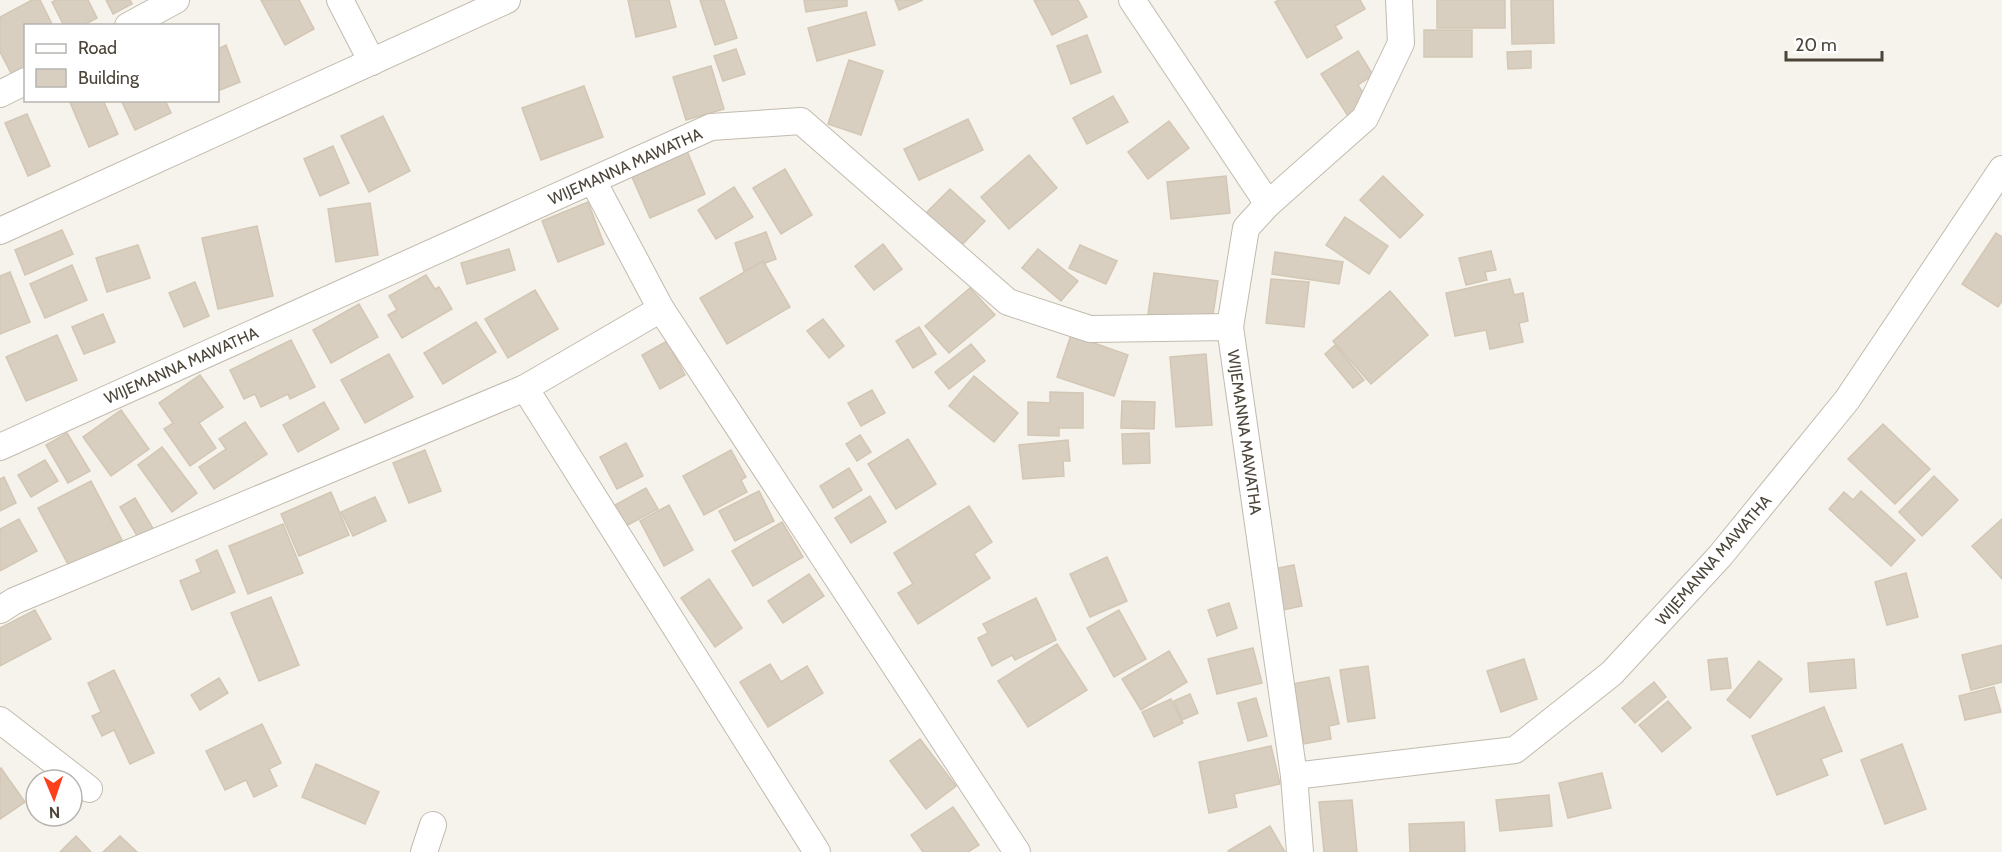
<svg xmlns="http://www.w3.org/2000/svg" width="2002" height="852" viewBox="0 0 2002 852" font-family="Cabin,sans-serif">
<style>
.building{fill:#d8cfc1;stroke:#d3c7b4;stroke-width:1.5}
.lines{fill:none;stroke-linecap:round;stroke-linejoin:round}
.minor-casing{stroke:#c2bbae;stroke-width:28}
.minor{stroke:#fff;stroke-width:26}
.labels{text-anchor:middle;stroke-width:4.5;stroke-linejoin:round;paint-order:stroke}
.street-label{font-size:16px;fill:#4b4439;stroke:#fff}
</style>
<rect width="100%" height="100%" fill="#f6f3ec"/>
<g class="building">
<path d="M32,0H40L53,26H26V68L12,75L0,52V17Z"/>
<path d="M56,0H88L97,18L82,26H64L52,2Z"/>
<path d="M106,0H130L132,4L113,14Z"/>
<path d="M261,0H299L314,29L285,45Z"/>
<path d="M628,0H669L676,27L636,37Z"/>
<path d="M700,0H724L737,38L715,45Z"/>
<path d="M804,0H847V6L806,12Z"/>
<path d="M895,0H923L899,10Z"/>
<path d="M1034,0H1078L1087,17L1052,35Z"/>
<path d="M1279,0H1360L1365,9L1335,26L1342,38L1307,58L1275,2Z"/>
<rect x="1437" y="0" width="68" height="28"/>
<path d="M1511,0H1553L1554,43L1512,44Z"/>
<path d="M866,12L875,45L817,61L808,28Z"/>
<rect x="1424" y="30" width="48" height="27"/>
<path d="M1087,35L1101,72L1071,84L1057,46Z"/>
<path d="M226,45L240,82L218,91V49Z"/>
<path d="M736,49L745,74L723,81L714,56Z"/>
<path d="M1358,51L1373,75L1358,85L1369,102L1348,116L1321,74Z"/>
<path d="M1531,51V68L1508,69L1507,52Z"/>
<path d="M849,60L883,71L861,135L828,124Z"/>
<path d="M711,66L724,109L686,120L673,77Z"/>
<path d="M584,86L603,137L541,160L522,108Z"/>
<path d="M1113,96L1128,122L1087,144L1073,118Z"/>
<path d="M69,100H103L118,134L89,147Z"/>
<path d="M121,100H165L171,113L135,130Z"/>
<path d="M27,114L50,166L28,176L5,123Z"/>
<path d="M383,116L410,171L369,192L341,136Z"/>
<path d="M968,119L983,150L919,180L904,149Z"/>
<path d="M1169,121L1189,148L1148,179L1128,152Z"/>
<path d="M333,146L349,183L320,196L304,159Z"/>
<path d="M687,151L705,194L650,218L631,175Z"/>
<path d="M1029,155L1057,188L1009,229L981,197Z"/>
<path d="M785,169L812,215L781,234L753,188Z"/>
<path d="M1226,176L1230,213L1171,219L1167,182Z"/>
<path d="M1383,176L1423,215L1400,238L1360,200Z"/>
<path d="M734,187L753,217L716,239L698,210Z"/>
<path d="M950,189L985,221L958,249L923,216Z"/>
<path d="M588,202L604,244L558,262L542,221Z"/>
<path d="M370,203L378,255L336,262L328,209Z"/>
<path d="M1345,217L1388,246L1369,274L1326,245Z"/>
<path d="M257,226L273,296L218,309L202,238Z"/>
<path d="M62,230L73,254L25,275L15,250Z"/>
<path d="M766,232L776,259L744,271L735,243Z"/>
<path d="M1996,233L2002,237V301L1998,307L1962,284Z"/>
<path d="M883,244L902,269L874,290L855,266Z"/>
<path d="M138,245L150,278L107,292L96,258Z"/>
<path d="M1080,245L1117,261L1106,284L1069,268Z"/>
<path d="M509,249L515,270L467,284L461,263Z"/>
<path d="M1038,249L1078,281L1061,301L1022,268Z"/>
<path d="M1491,251L1496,270L1485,272L1487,280L1466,285L1459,258Z"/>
<path d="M1275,252L1343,262L1339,284L1272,274Z"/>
<path d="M763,261L790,307L727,344L700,298Z"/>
<path d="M72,265L87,300L45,318L30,284Z"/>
<path d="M10,272L30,322L0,334V276Z"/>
<path d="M1154,273L1218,281L1212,322L1148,314Z"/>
<path d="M426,275L435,289L439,287L452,309L402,338L388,315L397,310L389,296Z"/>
<path d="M1271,279L1309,282L1304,327L1266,323Z"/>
<path d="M1510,279L1514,295L1523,293L1528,321L1519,323L1523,342L1490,349L1486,330L1455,336L1446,293Z"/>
<path d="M195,282L209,316L184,327L169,293Z"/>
<path d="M970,288L995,315L949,353L925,326Z"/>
<path d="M535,290L558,329L508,358L485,319Z"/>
<path d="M1390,291L1428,335L1371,384L1333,341Z"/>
<path d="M359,304L378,337L331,363L313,330Z"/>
<path d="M103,314L115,342L84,354L72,327Z"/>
<path d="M823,319L844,346L829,358L807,331Z"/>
<path d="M476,322L496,352L443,384L424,353Z"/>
<path d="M919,327L936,354L913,368L896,341Z"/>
<path d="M57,335L77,380L26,401L6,357Z"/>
<path d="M1071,335L1128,355L1114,396L1057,377Z"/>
<path d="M291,340L315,387L290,399L288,394L261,407L255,394L244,399L230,370Z"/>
<path d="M667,341L685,375L660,389L642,355Z"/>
<path d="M971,344L985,361L949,389L935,372Z"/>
<path d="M1335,345L1364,380L1353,388L1325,354Z"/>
<path d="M389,354L413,397L365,423L341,380Z"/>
<path d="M1206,354L1212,425L1176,427L1170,357Z"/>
<path d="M200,375L223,407L199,423L216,448L190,466L164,429L173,423L159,403Z"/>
<path d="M974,376L1018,413L994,442L949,406Z"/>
<path d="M872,390L885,413L861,426L848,403Z"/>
<path d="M1050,392L1083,393V428H1059V436L1028,435V402L1050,403Z"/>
<path d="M1122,401L1155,402L1154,429L1121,428Z"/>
<path d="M324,402L339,429L298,452L283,425Z"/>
<path d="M121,410L149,449L111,476L83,437Z"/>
<path d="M245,422L267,454L214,489L199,467L226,449L219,439Z"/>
<path d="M1883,424L1930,469L1895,504L1848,459Z"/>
<path d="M67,433L90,471L68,483L46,445Z"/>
<path d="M1149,433L1150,463L1123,464L1122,434Z"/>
<path d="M860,435L871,452L857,461L846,444Z"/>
<path d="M908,439L936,484L896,509L868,464Z"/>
<path d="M1068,440L1070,461H1063L1064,476L1023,479L1019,445Z"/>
<path d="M626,443L643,476L617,489L600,457Z"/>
<path d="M162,447L197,493L172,512L138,465Z"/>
<path d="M425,450L441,491L409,503L393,463Z"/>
<path d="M731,450L746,477L741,480L747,492L704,515L683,476Z"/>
<path d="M45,460L58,481L31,497L18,475Z"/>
<path d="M849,468L862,490L833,508L820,486Z"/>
<path d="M1934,476L1958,500L1922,536L1899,512Z"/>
<path d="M4,477L16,503L0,511V479Z"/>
<path d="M91,481L122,540L70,568L38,508Z"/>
<path d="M646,488L658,509L626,526L615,505Z"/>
<path d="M759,491L774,521L735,541L719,511Z"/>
<path d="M1861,491L1915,540L1891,566L1829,509L1844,492L1853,500Z"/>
<path d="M331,492L349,535L299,556L281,514Z"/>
<path d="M870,496L886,522L851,543L835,518Z"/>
<path d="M375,497L386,521L353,536L341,512Z"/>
<path d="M135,498L154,530L139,539L120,507Z"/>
<path d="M669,505L693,550L664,566L640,521Z"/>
<path d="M969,506L992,542L974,554L990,578L918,624L898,593L913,584L894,553Z"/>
<path d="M19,519L37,551L0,571V529Z"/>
<path d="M2002,519V579L1972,546Z"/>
<path d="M782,522L803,557L753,586L732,551Z"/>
<path d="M283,524L303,573L248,594L229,546Z"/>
<path d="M217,550L235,592L192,610L180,581L201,572L196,560Z"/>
<path d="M1107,557L1127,601L1090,617L1070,574Z"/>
<path d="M1294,565L1302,606L1278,611L1269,570Z"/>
<path d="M1906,573L1918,617L1887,625L1875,582Z"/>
<path d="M809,574L824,596L783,623L768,601Z"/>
<path d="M709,579L742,628L715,647L681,598Z"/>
<path d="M271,597L299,665L259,681L231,613Z"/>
<path d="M1036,598L1056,640L1015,660L1012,655L992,666L978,638L988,633L983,624Z"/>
<path d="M1229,603L1237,628L1217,636L1208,610Z"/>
<path d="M35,610L51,639L0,666V628Z"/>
<path d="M1119,610L1146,659L1114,677L1087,628Z"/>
<path d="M1057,644L1087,690L1028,727L998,681Z"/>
<path d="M2002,645V682L1971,690L1962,655Z"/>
<path d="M1253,648L1262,683L1217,694L1208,659Z"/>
<path d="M1169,651L1187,682L1141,710L1122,679Z"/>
<path d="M1727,658L1731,688L1711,690L1708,660Z"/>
<path d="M1524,659L1537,699L1501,712L1487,671Z"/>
<path d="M1854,659L1856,688L1810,692L1808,663Z"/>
<path d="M1759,661L1782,679L1750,718L1727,700Z"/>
<path d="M770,664L781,682L807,666L823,693L768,727L740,682Z"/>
<path d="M1368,666L1375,718L1348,722L1340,670Z"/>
<path d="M114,670L154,753L130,764L114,730L102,736L92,716L101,712L88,683Z"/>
<path d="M1329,677L1339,724L1329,726L1331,739L1304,744L1292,684Z"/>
<path d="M219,678L228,693L200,710L191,695Z"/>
<path d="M1654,682L1666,697L1635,723L1622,708Z"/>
<path d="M1994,687L2001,712L1965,720L1959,696Z"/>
<path d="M1190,694L1198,713L1182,720L1174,701Z"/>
<path d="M1256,698L1267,736L1248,741L1238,703Z"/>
<path d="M1171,699L1183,723L1154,737L1142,712Z"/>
<path d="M1668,701L1691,728L1662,752L1639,725Z"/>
<path d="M1824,707L1842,751L1821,759L1828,775L1777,795L1752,736Z"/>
<path d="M262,724L281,763L269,769L277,786L254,797L246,780L225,790L206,751Z"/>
<path d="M920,739L956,786L926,809L890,761Z"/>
<path d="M1902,744L1926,809L1885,824L1861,760Z"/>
<path d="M1271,746L1280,784L1234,794L1237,807L1209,813L1199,762Z"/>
<path d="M316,764L379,792L365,824L302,797Z"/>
<path d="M1,768L25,802L0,819V769Z"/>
<path d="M1602,773L1611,808L1568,818L1559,783Z"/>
<path d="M1549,795L1552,826L1500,831L1496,800Z"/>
<path d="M1352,800L1357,852H1324L1319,802Z"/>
<path d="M953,807L979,845L968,852H923L911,835Z"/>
<path d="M1464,822L1465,852H1410L1409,824Z"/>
<path d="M1270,826L1285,852H1229L1228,851Z"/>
<path d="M76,836L91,852H60Z"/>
<path d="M120,836L137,852H103Z"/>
</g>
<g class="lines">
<defs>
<g id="minor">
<path d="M340,0L372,62"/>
<path d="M1132,0L1268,204L1365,118L1401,43L1399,0"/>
<path d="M128,26L176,0"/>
<path d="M0,94L26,81"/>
<path d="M593,181L661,309"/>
<path d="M0,231L507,0"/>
<path d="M1230,327L1246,228L1268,204"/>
<path d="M525,388L661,309L1017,852"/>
<path d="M0,447L711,127L801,121L1008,302L1090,329L1230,327L1294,776L1515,750L1612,673L1720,556L1847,400L2002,169"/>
<path d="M0,610L14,601L525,388L817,852"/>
<path d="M0,720L89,789"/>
<path d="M1294,776L1300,852"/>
<path d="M424,852L433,825"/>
</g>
</defs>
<use href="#minor" class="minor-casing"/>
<use href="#minor" class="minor"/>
</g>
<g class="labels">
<g class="street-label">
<text transform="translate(625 166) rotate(-24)" y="6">WIJEMANNA MAWATHA</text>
<text transform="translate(181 365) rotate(-24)" y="6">WIJEMANNA MAWATHA</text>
<text transform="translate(1245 432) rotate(82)" y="6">WIJEMANNA MAWATHA</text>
<text transform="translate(1713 560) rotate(-49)" y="6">WIJEMANNA MAWATHA</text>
</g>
</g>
<rect x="24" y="24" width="195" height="78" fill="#ffffff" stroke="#b7b4b0" stroke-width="1.5"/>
<rect x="36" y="44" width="30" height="9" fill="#ffffff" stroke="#b7b4b0" stroke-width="1.5"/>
<text x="78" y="54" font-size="18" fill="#4b4439">Road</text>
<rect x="36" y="69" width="30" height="18" fill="#d8cfc1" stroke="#b7b4b0" stroke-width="1.5"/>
<text x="78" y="84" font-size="18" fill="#4b4439">Building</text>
<g transform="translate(54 798) rotate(178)"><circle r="28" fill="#ffffff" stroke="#b7b4b0" stroke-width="1.5"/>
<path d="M0-4.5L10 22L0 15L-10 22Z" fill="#fc3f1d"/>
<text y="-9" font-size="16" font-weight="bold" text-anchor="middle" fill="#4b4439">N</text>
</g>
<path d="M1786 51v9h96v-9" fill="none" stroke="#4b4439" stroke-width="3"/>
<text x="1795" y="51" font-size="18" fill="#4b4439" stroke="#ffffff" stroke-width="4.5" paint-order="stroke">20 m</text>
</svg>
